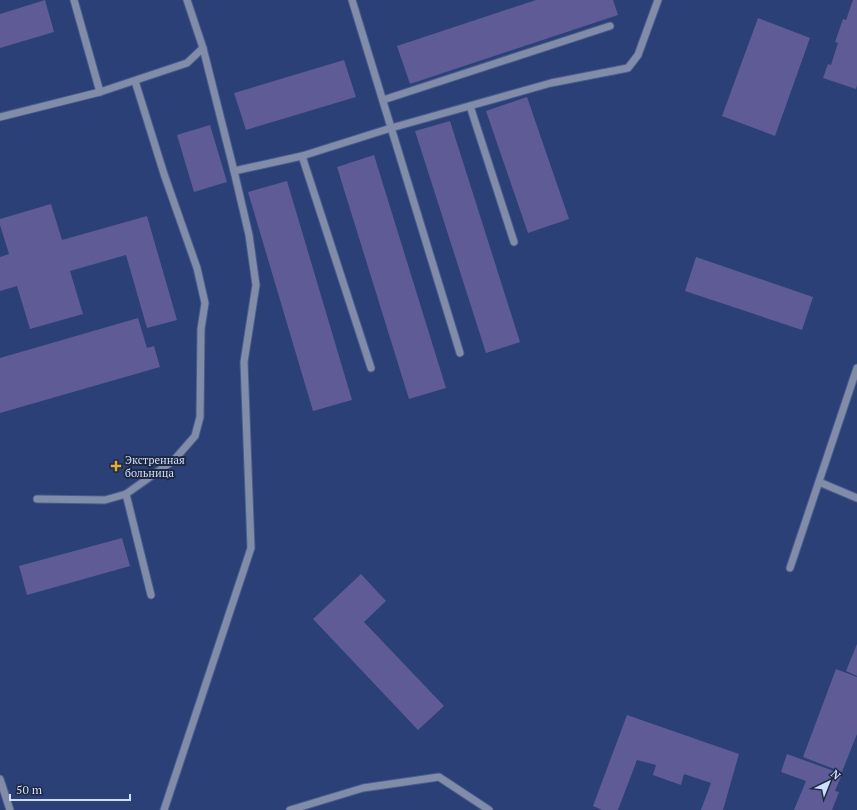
<svg xmlns="http://www.w3.org/2000/svg" width="857" height="810" viewBox="0 0 857 810" font-family="'PT Serif',serif">
<style>
.building{fill:#5f5b97}
.lines{fill:none;stroke-linecap:round;stroke-linejoin:round}
.minor-casing{stroke:#495c8f;stroke-width:9}
.minor{stroke:#818da8;stroke-width:7}
.poi-dot{fill:#e1af34;stroke:#1f2941;stroke-width:1.5}
.labels{text-anchor:middle;stroke-width:4;stroke-linejoin:round;paint-order:stroke}
.poi-label{font-size:11px;fill:#cfdeff;stroke:#1f2941;text-anchor:start}
</style>
<rect width="100%" height="100%" fill="#2b4076"/>
<g class="building">
<path d="M45,0L54,32L0,48V14Z"/>
<path d="M536,0H613L618,15L410,84L397,46Z"/>
<path d="M853,0H857V85L856,89L823,78L828,64L831,65L838,43L835,42L843,19L846,20Z"/>
<path d="M758,18L810,38L775,136L722,116Z"/>
<path d="M344,60L356,97L246,130L234,93Z"/>
<path d="M527,97L569,219L528,233L486,111Z"/>
<path d="M450,121L520,342L486,353L415,131Z"/>
<path d="M210,125L227,182L194,192L177,135Z"/>
<path d="M374,155L446,388L409,399L337,167Z"/>
<path d="M287,181L352,400L313,411L248,192Z"/>
<path d="M51,204L62,240L147,216L177,320L147,328L126,255L70,271L83,314L30,329L17,286L0,291V257L9,254L0,225V219Z"/>
<path d="M696,257L813,297L802,330L685,291Z"/>
<path d="M138,318L147,348L154,346L160,367L0,413V358Z"/>
<path d="M122,538L130,566L27,595L19,566Z"/>
<path d="M361,574L386,601L364,622L444,706L418,730L313,619Z"/>
<path d="M857,644V676L846,671Z"/>
<path d="M836,669L857,677V734L842,772L803,757Z"/>
<path d="M627,715L739,754L723,810H701L711,783L684,774L681,785L653,775L656,765L637,760L618,810H602L593,806Z"/>
<path d="M787,754L842,774L835,791L839,792L832,810H794L806,781L781,772Z"/>
</g>
<g class="lines">
<defs>
<g id="minor">
<path d="M74,0L100,92"/>
<path d="M352,0L460,353"/>
<path d="M383,100L610,26"/>
<path d="M470,106L514,242"/>
<path d="M0,117L100,92L187,63L203,48L187,0"/>
<path d="M302,156L371,368"/>
<path d="M234,171L302,156L391,128L551,83L628,68L638,55L658,0"/>
<path d="M819,482L857,498"/>
<path d="M126,494L151,595"/>
<path d="M37,499L105,500L126,494L174,460L195,436L200,417L201,329L205,303L197,268L164,174L135,81"/>
<path d="M790,568L857,368"/>
<path d="M0,779L10,810"/>
<path d="M164,810L251,548L244,362L256,285L249,235L234,171L203,48"/>
<path d="M290,810L363,788L439,777L489,810"/>
</g>
</defs>
<use href="#minor" class="minor-casing"/>
<use href="#minor" class="minor"/>
</g>
<path class="poi-dot" d="M114 460h4v4h4v4h-4v4h-4v-4h-4v-4h4z"/>
<g class="labels">
<g class="poi-label">
<text x="125" y="464">Экстренная<tspan x="125" dy="13">больница</tspan></text>
</g>
</g>
<g transform="translate(829 782) rotate(43)" stroke="#1f2941" stroke-width="3" paint-order="stroke">
<path d="M0-3L7 15L0 10L-7 15Z" fill="#cfdeff"/>
<text y="-6" font-size="11" font-weight="bold" text-anchor="middle" fill="#cfdeff">N</text>
</g>
<path d="M10 794v6h120v-6" fill="none" stroke="#cfdeff" stroke-width="2"/>
<text x="16" y="794" font-size="12" fill="#cfdeff" stroke="#1f2941" stroke-width="3" paint-order="stroke">50 m</text>
</svg>
